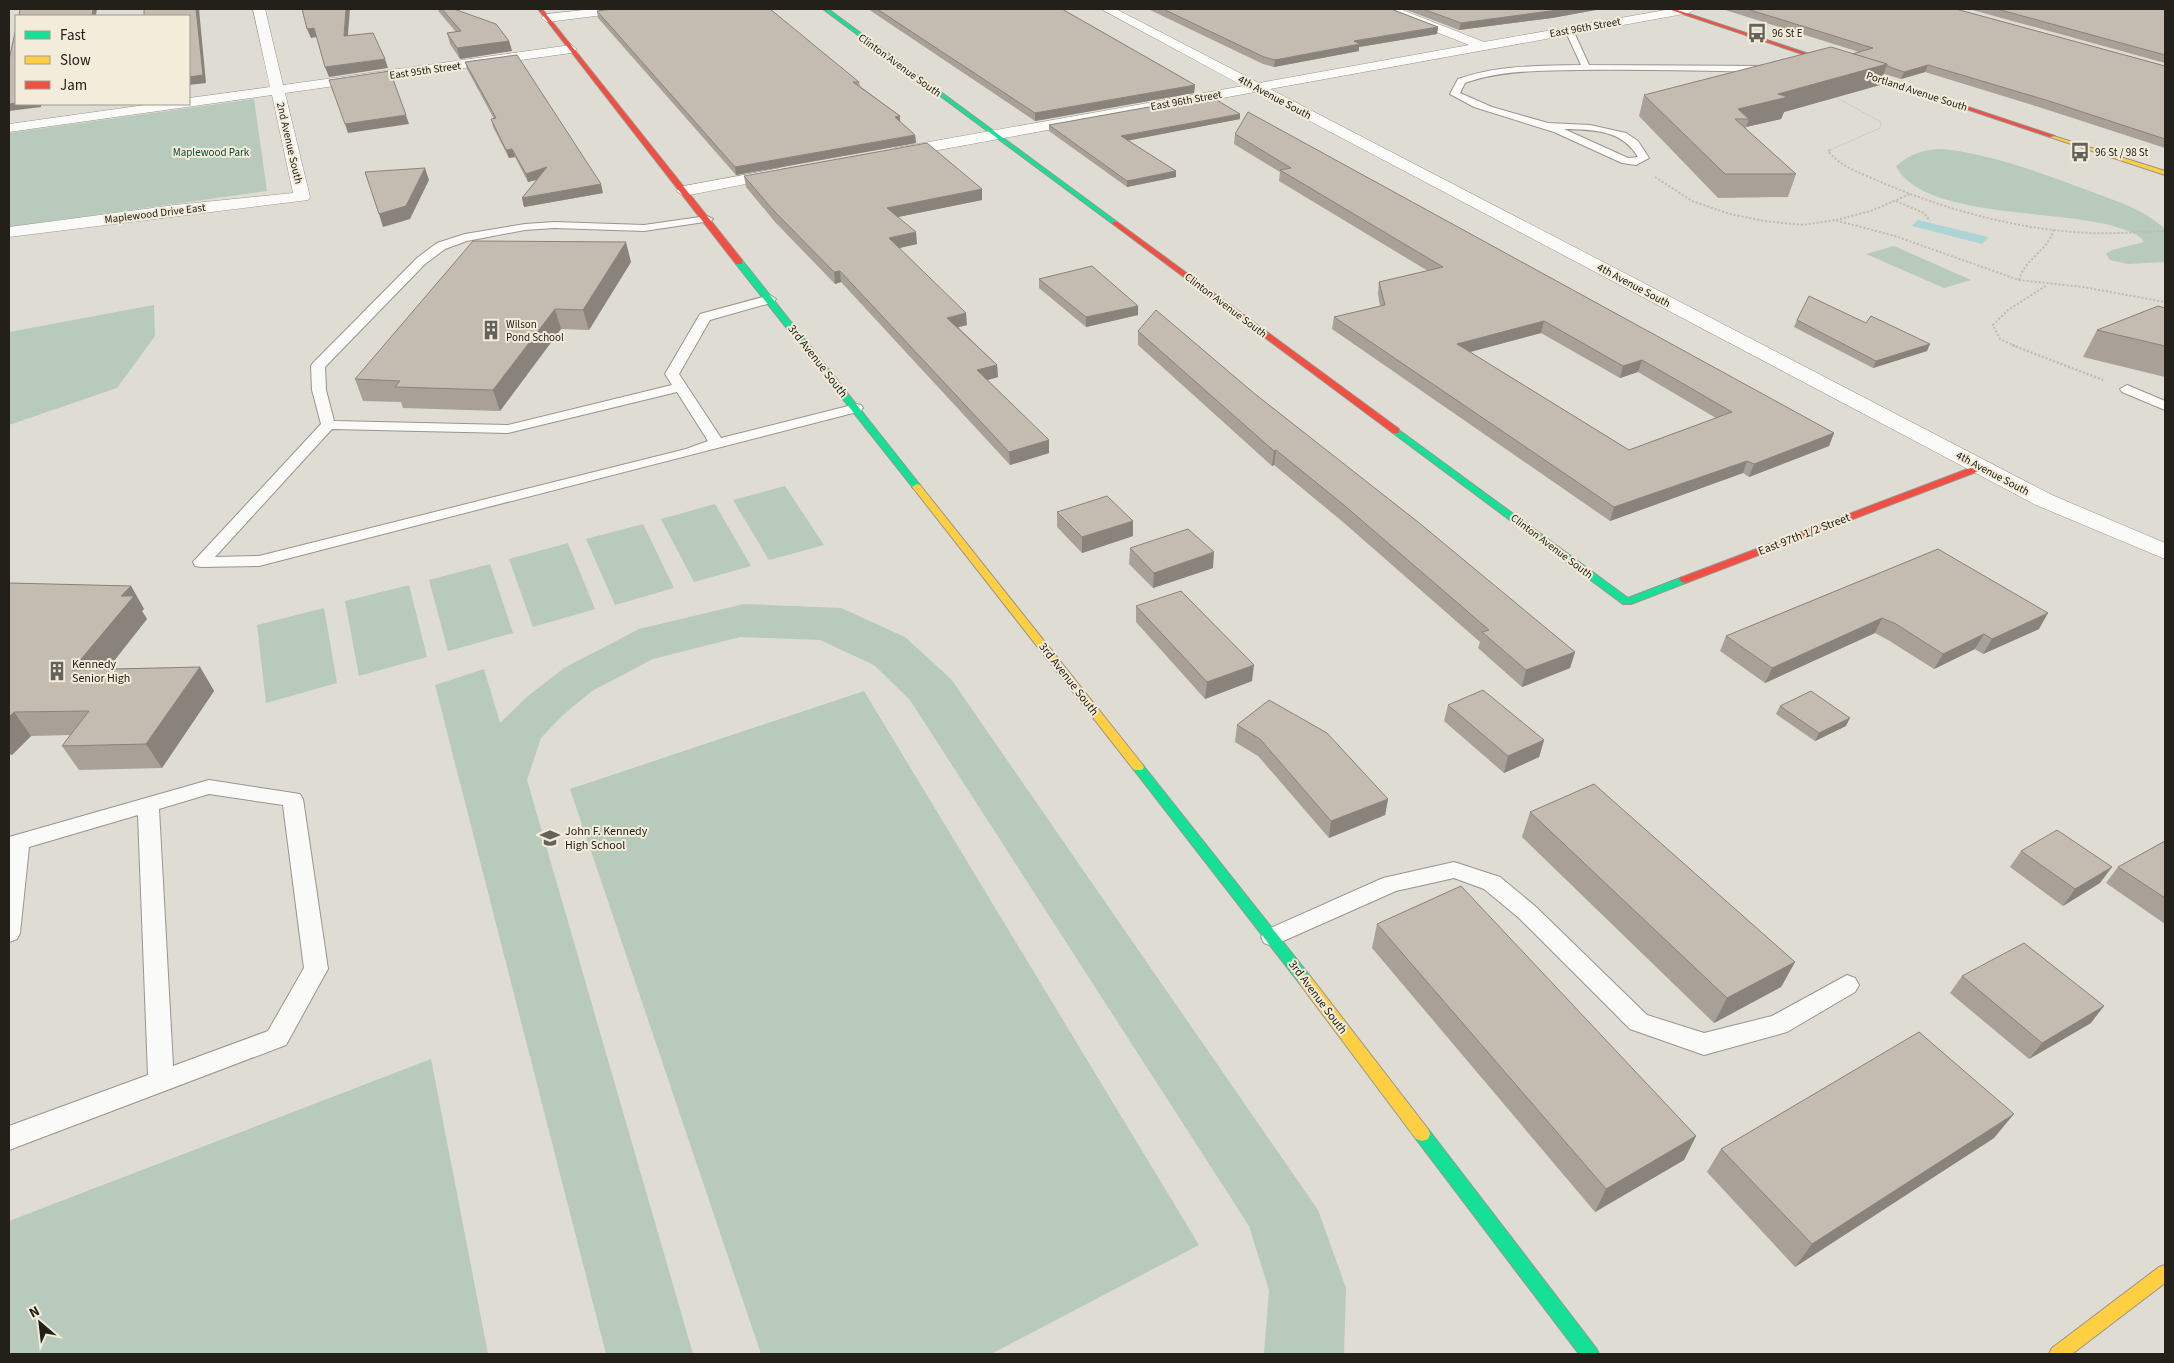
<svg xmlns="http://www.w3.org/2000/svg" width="2174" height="1363" viewBox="0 0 2174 1363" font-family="'Source Sans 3',sans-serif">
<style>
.green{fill:#b7cabc}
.water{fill:#aad4d5}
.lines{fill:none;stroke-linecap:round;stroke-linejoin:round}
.lane-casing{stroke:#98958e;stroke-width:2}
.street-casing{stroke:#98958e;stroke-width:1}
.fast-casing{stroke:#98958e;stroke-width:2}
.slow-casing{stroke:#98958e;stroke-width:2}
.jam-casing{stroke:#98958e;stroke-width:2}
.path-far2{stroke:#bdbbb8;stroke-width:1;stroke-dasharray:1 1;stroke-linecap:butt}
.path-far1{stroke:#bdbbb8;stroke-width:2;stroke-dasharray:2 2;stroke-linecap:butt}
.path{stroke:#bdbbb8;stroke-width:2.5;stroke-dasharray:2 2;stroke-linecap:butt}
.lane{fill:#fafaf8;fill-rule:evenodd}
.street{fill:#fafaf8;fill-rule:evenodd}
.fast{fill:#16e098;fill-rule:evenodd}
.slow{fill:#ffcf43;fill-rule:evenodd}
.jam{fill:#f24e42;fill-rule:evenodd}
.wall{fill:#a9a198;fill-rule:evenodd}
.shaded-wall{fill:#89837c}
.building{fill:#c4bbb1;stroke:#89837c;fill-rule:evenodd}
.labels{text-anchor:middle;stroke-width:4;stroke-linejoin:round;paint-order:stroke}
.far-street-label{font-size:11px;fill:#222019;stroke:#f3ecda}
.far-poi-label{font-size:11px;fill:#222019;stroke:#f3ecda;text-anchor:start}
.far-park-label{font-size:11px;fill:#0b4b33;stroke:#f3ecda}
.street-label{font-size:12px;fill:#222019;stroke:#f3ecda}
.poi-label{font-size:12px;fill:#222019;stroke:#f3ecda;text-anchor:start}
</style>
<rect width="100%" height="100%" fill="#dfdcd3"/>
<g class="green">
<path d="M254,99L267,191L9,227V133Z"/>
<path d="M1943,149C1993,155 2039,172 2087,190C2113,200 2144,209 2165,229V262L2128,264L2110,260L2106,254L2112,250L2144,242C2140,235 2133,233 2125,230C2072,208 1923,221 1896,166C1910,154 1924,149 1943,149Z"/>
<path d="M1894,246L1971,280L1944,288L1866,254Z"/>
<path d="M154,305L155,336L117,388L9,425V332Z"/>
<path d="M785,486L824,545L769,560L733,500Z"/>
<path d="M715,504L751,566L694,582L661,519Z"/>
<path d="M643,524L674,588L615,605L586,539Z"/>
<path d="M568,543L595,609L533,627L509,559Z"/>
<path d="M490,564L513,633L448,651L429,580Z"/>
<path d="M409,585L427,657L359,676L345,601Z"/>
<path d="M744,604L841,608L905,637L951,679L1318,1210L1346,1288L1344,1354H1264L1269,1290L1249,1226L910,700L874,665L820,640L740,637L653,659L592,691L563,715L541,738L527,780L693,1354H606L435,685L484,669L500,723L528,696L564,668L639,629Z"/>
<path d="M324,608L337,683L266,703L257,625Z"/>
<path d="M864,691L1199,1245L991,1354H761L570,789Z"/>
<path d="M431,1059L488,1354H9V1221Z"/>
</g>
<path class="water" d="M1918,220L1988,237L1982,244L1912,226Z"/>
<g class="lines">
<defs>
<g id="lane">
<path d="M1569,27L1573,30L1589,65L1770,66L1775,69L1770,72C1706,71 1642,69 1578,70C1540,71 1501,70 1465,83L1460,93L1492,107L1548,123L1590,125L1626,133L1638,141L1649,158L1636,165L1622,163L1554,132L1474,107L1450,94L1458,79C1498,65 1539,66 1581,65L1565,30ZM1564,129C1594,130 1621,129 1638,157L1628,158Z"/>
<path d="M707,216L713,219L711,221L644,231L554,228L525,230L467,241L445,249L425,264L325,367L326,390L334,421L508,425L672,385L665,374L700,314L770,295L776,299L774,302L710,320L679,374L721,438L856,404L861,405L863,408L861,411L259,566L201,567L195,566L193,562L321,424L312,390L311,366L313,363L417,258L437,243L465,234L525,224L554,222L644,225ZM677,392L708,441L686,449L259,556L215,557L332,429L508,433Z"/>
<path d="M2127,385L2165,401V410L2122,392L2120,389Z"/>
<path d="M209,780L300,794L303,799L328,969L324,976L286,1045L9,1150V1126L148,1075L138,815L29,847L20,933L17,939L9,942V837ZM209,794L283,805L304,968L268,1031L173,1066L159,809Z"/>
<path d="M1454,862L1500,877L1535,906L1647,1015L1704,1033L1772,1016L1847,975L1855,978L1859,985L1855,992L1787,1032L1704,1055L1630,1029L1519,918L1484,889L1454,878L1396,891L1272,946L1264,943L1261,937L1264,931L1383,878Z"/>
</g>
<g id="street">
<path d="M253,9H265L283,85L571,45L577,49L571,53L285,93L310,197L308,200L9,237V227L175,205L293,193L272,95L9,132V124L152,104H189V98L270,87Z"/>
<path d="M593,9H626L620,13L547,22L541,18L547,14Z"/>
<path d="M1101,9H1116L1259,83L1469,45L1386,12L1384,9H1400L1484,42L1671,9H1695L1689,13L1270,89L2052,495L2165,543V559L2036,505L1255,92L895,158L887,153L895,148L1243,86Z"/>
<path d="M781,168L789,173L787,176L684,196L676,191L684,186Z"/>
</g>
<g id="fast">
<path d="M823,9H828L1117,222V224H1113Z"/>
<path d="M736,260H742L920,485V489H914L736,264Z"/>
<path d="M1396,428L1628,598L1680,578L1684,577L1689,580L1688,582L1631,604H1623L1393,433V429Z"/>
<path d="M1138,763L1142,764L1310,976L1312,980L1310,984L1305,986L1300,984L1134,770L1132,767L1134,764Z"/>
<path d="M1422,1127L1428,1129L1596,1348L1599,1354H1579L1416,1139L1414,1134L1416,1129Z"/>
</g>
<g id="slow">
<path d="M2050,135L2165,171V175L2050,137Z"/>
<path d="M917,484L920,485L1142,764L1144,767L1142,770H1134L914,489L912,487Z"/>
<path d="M1305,974L1310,976L1428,1129L1430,1134L1428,1139L1422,1141L1416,1139L1300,984L1298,980L1300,976Z"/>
<path d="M2165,1265V1283L2072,1354H2049L2052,1348L2159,1267Z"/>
</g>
<g id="jam">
<path d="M538,9H542L742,260V264H736Z"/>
<path d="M1668,9H1674L2055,136L2050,137Z"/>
<path d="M1113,222H1117L1399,429V433H1393L1113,224Z"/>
<path d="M1981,464L1984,465V469L1688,582L1684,583L1679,580L1680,578Z"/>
</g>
</defs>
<use href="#lane" class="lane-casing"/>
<use href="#street" class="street-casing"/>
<use href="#fast" class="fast-casing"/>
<use href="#slow" class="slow-casing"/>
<use href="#jam" class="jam-casing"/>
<path class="path-far2" d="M1828,151L1880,128L1881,122L1834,96"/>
<g class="path-far1">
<path d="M1830,150L1828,151C1841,168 1864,174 1883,183C1947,210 2019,230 2089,233C2114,234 2140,232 2165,231"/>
<path d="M1655,177L1692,201L1730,214L1764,221L1803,225L1835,220L1895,236L2019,280L2083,287L2165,302"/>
<path d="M1896,201L1924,213L1930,221"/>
<path d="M1836,220L1871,211L1910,194"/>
<path d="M2019,280C2025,258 2048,251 2054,229"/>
<path d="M2015,346L2000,339L1993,325L2008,310L2047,285"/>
</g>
<path class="path" d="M2012,345L2103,380"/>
<use href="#lane" class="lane"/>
<use href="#street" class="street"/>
<use href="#fast" class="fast"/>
<use href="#slow" class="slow"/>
<use href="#jam" class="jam"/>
</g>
<g class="wall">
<path d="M438,9H454L509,41L512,51L460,59L450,44L447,33L456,32L439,12Z"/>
<path d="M868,9H1062L1195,85L1194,93L1035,121Z"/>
<path d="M1148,9H1391L1438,27L1437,34L1359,47V51L1274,67L1263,64Z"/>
<path d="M1404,9H1601L1552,18L1459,30Z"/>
<path d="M1722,9H1956L2165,66V148L2045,109L1925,72L1901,79L1884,74L1880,85L1784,112L1781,119L1746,127V129L1796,174L1788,197L1718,198L1639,116L1644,95L1859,52Z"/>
<path d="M1969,9H2165V63Z"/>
<path d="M597,11L859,82L860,86L900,116V122L915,135L916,143L736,175L598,18Z"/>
<path d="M465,62L603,193L524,207L522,198L537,180L528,182L515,157L509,158L493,127L491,119H494L467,69Z"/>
<path d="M1240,119L1128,140L1176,171V177L1127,187L1049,131V125Z"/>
<path d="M1235,134L1834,433L1829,446L1749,477L1743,473L1610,521L1332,329L1334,317L1380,306L1378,294L1379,282L1428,271L1279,181L1280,172L1234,144ZM1541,333L1620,378L1638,372L1716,418L1629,450L1470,352Z"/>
<path d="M744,176L982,200L898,217L917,244L899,248L967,325L958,327L997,365L998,377L987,380L1049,453L1010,465L841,282L835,284L775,222L746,187Z"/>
<path d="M631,262L589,330L561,329L500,411L403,408L401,402L363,401L355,379Z"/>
<path d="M1039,279L1138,306V315L1086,327L1039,288Z"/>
<path d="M2165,308V377L2083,357L2097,330Z"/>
<path d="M1797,320L1866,323L1927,351L1873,368L1794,327Z"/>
<path d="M1138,331L1255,394L1575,652L1570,668L1522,687L1478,648L1480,642L1343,522L1274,465L1272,466L1138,345Z"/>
<path d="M1057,512L1133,536L1082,553L1057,527Z"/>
<path d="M1130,548L1213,568L1153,588L1129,564Z"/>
<path d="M1938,549L2039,629L1983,654L1975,649L1934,669L1888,640L1875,633L1765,683L1720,651L1726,636Z"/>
<path d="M9,583L131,586L144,609L142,611L147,619L107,669L200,667L214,691L162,768L79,770L62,746L70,735L31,736L12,755H9Z"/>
<path d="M1136,606L1252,681L1205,699L1136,622Z"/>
<path d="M1448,705L1544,740L1539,757L1504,773L1444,721Z"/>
<path d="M1780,706L1846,726L1815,741L1776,714Z"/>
<path d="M1237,725L1388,799L1385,815L1329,838L1258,756L1235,742Z"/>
<path d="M1530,812L1795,962L1781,987L1714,1023L1522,837Z"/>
<path d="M2165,841V924L2106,883L2118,867Z"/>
<path d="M2021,851L2100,883L2063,906L2010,867Z"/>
<path d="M1377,924L1696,1136L1684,1160L1595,1212L1372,948Z"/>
<path d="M1962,976L2091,1023L2029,1059L1950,993Z"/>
<path d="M1994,1138L1795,1267L1707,1172L1721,1149Z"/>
</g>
<g class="shaded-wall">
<path d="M93,9H97L96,16H92Z"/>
<path d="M196,9H199L206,83L189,85V77Z"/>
<path d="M346,9H350L347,46L344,36Z"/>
<path d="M1565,9H1601L1552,18L1459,30L1461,23Z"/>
<path d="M1438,27L1437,34L1359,47V51L1274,67L1275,60L1354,41Z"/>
<path d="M314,28L317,37L311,38L307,29Z"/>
<path d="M509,41L512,51L460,59L457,48Z"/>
<path d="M385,59L388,68L329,77L325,67Z"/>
<path d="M1887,64L1880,85L1784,112L1781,119L1746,127L1749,119L1738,109L1778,94Z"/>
<path d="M1928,65L1925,72L1901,79L1904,72Z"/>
<path d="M1195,85L1194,93L1035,121V113Z"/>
<path d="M16,103V104H41V107L9,111V104Z"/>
<path d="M1240,114V119L1121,142V136Z"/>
<path d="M406,115L409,124L348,133L345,124Z"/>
<path d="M900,116V124L895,117Z"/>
<path d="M915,135L916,143L736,175L735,167Z"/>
<path d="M512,149L515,157L509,158L506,150Z"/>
<path d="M547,167L550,176L528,182L526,174Z"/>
<path d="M425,168L429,180L410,219L383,227L379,214Z"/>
<path d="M1176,171V177L1127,187V181Z"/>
<path d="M601,184L603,193L524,207L522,198Z"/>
<path d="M982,189V200L888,219L887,208Z"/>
<path d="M916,232L917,244L891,250L889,238Z"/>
<path d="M626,242L631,262L589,330L583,310Z"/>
<path d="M840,271L841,282L835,284L834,272Z"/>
<path d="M1138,306V315L1086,327V317Z"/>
<path d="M555,309L561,329L500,411L493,390Z"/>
<path d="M966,313L967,325L948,330L947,318Z"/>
<path d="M1544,321L1541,333L1455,356L1457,344Z"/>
<path d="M1930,344L1927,351L1873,368L1876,361Z"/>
<path d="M1642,360L1638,372L1620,378L1623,366Z"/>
<path d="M997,365L998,377L978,383L977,370Z"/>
<path d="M1834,433L1829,446L1749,477L1754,464Z"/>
<path d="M1049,440V453L1010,465L1009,452Z"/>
<path d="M1276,450L1274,465L1272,466L1274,451Z"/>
<path d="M1747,461L1743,473L1610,521L1614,507Z"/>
<path d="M1133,521V536L1082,553V537Z"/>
<path d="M1214,552L1213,568L1153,588L1154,573Z"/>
<path d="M131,586L144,609L142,611L147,619L88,694L72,670L121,596Z"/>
<path d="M2048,613L2039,629L1983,654L1992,639Z"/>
<path d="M1882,618L1875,633L1765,683L1772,668Z"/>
<path d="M1984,634L1975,649L1934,669L1943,654Z"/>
<path d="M1575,652L1570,668L1522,687L1526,670Z"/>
<path d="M1254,665L1252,681L1205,699L1207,682Z"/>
<path d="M200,667L214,691L162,768L146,744Z"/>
<path d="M14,712L31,736L12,755L9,751V717Z"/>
<path d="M1850,718L1846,726L1815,741L1819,733Z"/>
<path d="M1544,740L1539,757L1504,773L1508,756Z"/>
<path d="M1388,799L1385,815L1329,838L1331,821Z"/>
<path d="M2112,867L2100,883L2063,906L2075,889Z"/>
<path d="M1795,962L1781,987L1714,1023L1727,998Z"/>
<path d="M2104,1006L2091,1023L2029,1059L2042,1043Z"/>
<path d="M2014,1114L1994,1138L1795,1267L1812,1244Z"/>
<path d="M1696,1136L1684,1160L1595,1212L1606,1189Z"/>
</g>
<g class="building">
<path d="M20,9H93L92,16H19Z"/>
<path d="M144,9H196L203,75L189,77V16H144Z"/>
<path d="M302,9H346L344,36L373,33L385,59L325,67L314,28L307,29Z"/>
<path d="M442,9H454L496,24L509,41L457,48L447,33L461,31Z"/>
<path d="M614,9H770L859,82H853L900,116L895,117L915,135L735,167L597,11Z"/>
<path d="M877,9H1062L1195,85L1035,113Z"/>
<path d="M1163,9H1391L1438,27L1354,41L1360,44L1275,60L1264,57Z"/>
<path d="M1423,9H1565L1461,23Z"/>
<path d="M1747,9H1956L2165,66V139L2049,101L1928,65L1904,72L1887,66V64L1852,54L1873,48Z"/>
<path d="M1997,9H2165V55Z"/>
<path d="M16,28V103L9,104V60Z"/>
<path d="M1831,47L1887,64L1778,94L1788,97L1738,109L1749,119H1735L1796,174H1725L1644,95Z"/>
<path d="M517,55L601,184L522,198L547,167L526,174L512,149L506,150L491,119L496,118L465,62Z"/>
<path d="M390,71L406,115L345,124L329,80Z"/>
<path d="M1210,96L1240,114L1121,136L1176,171L1127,181L1049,125Z"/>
<path d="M1248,112L1834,433L1754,464L1747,461L1614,507L1334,317L1385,305L1379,282L1443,267L1280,170L1291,168L1235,134ZM1544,321L1623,366L1642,360L1732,412L1629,450L1457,344Z"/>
<path d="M927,143L982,189L887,208L916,232L889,238L966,313L947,318L997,365L977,370L1049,440L1009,452L840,271L834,272L774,211L744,176Z"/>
<path d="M425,168L406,206L379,214L365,172Z"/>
<path d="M473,241L626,242L583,310L555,309L493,390L395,387L400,381L355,379Z"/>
<path d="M1092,266L1138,306L1086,317L1039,279Z"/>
<path d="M1809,296L1866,323L1871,316L1930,344L1876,361L1797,320Z"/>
<path d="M2158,306L2165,308V346L2097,330Z"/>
<path d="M1156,310L1255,394L1418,522L1575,652L1526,670L1482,632L1489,630L1345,506L1276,450L1274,451L1138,331Z"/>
<path d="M1107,496L1133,521L1082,537L1057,512Z"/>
<path d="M1188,529L1214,552L1154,573L1130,548Z"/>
<path d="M1938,549L2048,613L1992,639L1984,634L1943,654L1896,624L1882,618L1772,668L1726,636Z"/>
<path d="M9,583L131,586L121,596H134L72,670L200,667L146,744L62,746L89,711L14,712L9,717Z"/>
<path d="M1181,591L1254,665L1207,682L1136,606Z"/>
<path d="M1483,690L1544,740L1508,756L1448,705Z"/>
<path d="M1811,691L1850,718L1819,733L1780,706Z"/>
<path d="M1269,700L1327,733L1388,799L1331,821L1260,739L1237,725Z"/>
<path d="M1594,784L1795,962L1727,998L1530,812Z"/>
<path d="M2057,830L2112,867L2075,889L2021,851Z"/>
<path d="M2165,841V898L2118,867Z"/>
<path d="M1461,886L1696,1136L1606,1189L1377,924Z"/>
<path d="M2024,943L2104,1006L2042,1043L1962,976Z"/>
<path d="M1919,1032L2014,1114L1812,1244L1721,1149Z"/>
</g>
<defs>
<symbol id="bus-bare" viewBox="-9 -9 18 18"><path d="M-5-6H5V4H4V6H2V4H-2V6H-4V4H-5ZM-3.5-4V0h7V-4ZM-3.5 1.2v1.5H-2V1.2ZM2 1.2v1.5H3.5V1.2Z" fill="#64625a" stroke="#f3ecda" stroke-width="2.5" paint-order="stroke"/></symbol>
<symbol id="building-bare" viewBox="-9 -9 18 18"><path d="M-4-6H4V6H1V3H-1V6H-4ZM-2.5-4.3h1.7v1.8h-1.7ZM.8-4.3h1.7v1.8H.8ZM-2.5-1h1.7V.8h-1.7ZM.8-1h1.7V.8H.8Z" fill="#64625a" stroke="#f3ecda" stroke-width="2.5" paint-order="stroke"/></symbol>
<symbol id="school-bare" viewBox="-9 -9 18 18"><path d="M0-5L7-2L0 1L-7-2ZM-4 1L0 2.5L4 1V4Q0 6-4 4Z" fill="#64625a" stroke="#f3ecda" stroke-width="2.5" paint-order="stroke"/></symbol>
</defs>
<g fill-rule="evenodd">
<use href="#bus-bare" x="1743" y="19" width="28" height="28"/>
<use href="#bus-bare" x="2066" y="138" width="28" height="28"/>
<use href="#building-bare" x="477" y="316" width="28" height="28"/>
<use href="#building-bare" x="43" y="657" width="28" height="28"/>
<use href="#school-bare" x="536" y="824" width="28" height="28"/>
</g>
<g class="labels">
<g class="far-street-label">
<text transform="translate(1585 27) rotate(-10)" y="4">East 96th Street</text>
<text transform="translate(900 65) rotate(36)" y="4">Clinton Avenue South</text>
<text transform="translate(425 70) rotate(-8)" y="4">East 95th Street</text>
<text transform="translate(1917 91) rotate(18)" y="4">Portland Avenue South</text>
<text transform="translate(1275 97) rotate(28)" y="4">4th Avenue South</text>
<text transform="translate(1186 100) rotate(-10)" y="4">East 96th Street</text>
<text transform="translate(290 143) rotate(77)" y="4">2nd Avenue South</text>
<text transform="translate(155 213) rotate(-7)" y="4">Maplewood Drive East</text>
<text transform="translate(1634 285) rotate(28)" y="4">4th Avenue South</text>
<text transform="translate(1226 305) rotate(37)" y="4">Clinton Avenue South</text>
<text transform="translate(1993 473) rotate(28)" y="4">4th Avenue South</text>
<text transform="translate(1552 546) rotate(37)" y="4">Clinton Avenue South</text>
</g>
<g class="far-poi-label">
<text x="1772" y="37">96 St E</text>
<text x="2095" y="156">96 St / 98 St</text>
<text x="506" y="328">Wilson<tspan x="506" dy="13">Pond School</tspan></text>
</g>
<g class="far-park-label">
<text x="211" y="156">Maplewood Park</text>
</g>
<g class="street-label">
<text transform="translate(818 361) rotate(52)" y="4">3rd Avenue South</text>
<text transform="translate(1804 534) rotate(-21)" y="4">East 97th 1/2 Street</text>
<text transform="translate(1069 679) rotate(52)" y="4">3rd Avenue South</text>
<text transform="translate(1318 997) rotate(53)" y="4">3rd Avenue South</text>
</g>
<g class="poi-label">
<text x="72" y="668">Kennedy<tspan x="72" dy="14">Senior High</tspan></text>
<text x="565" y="835">John F. Kennedy<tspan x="565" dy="14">High School</tspan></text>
</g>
</g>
<rect width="2174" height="1363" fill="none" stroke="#222019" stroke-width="20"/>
<rect x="15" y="15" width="175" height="90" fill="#f3ecda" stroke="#9f9a8d"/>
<rect x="25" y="31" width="25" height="8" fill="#16e098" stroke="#9f9a8d"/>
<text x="60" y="40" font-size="15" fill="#222019">Fast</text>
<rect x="25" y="56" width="25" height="8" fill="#ffcf43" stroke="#9f9a8d"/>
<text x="60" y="65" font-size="15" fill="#222019">Slow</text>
<rect x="25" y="81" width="25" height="8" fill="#f24e42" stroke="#9f9a8d"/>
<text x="60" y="90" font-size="15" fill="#222019">Jam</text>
<g transform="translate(40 1323) rotate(332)" stroke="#f3ecda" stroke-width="4" paint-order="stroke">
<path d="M0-4L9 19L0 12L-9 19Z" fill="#222019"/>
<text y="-8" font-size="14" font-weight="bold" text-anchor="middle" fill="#222019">N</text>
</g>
</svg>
